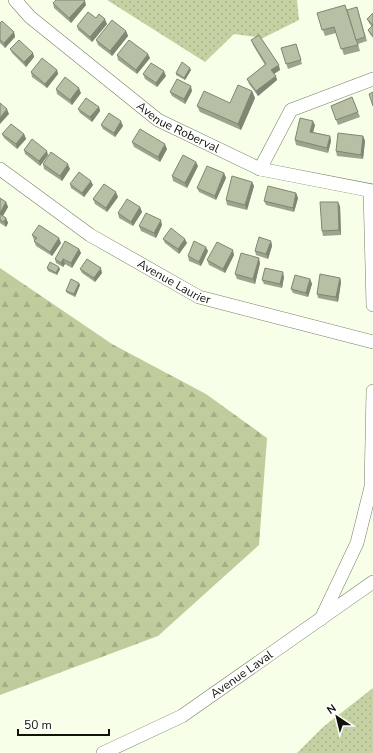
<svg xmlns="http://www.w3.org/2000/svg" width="373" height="753" viewBox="0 0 373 753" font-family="'Nunito Sans',sans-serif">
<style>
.forest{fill:url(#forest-firs)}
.park{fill:url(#park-dots)}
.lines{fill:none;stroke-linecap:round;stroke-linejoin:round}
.minor-casing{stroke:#777e66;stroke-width:14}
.minor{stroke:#fff;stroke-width:13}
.wall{fill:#9da48e}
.shaded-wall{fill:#808674}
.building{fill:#b7bfa5;stroke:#808674}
.labels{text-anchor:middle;stroke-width:3;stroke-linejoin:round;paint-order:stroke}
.street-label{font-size:12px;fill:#11130a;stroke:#fff}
</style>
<defs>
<pattern id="forest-firs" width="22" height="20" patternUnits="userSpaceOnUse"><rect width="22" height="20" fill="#bfcd9c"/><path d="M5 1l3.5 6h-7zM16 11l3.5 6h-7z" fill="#a3af85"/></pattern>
<pattern id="park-dots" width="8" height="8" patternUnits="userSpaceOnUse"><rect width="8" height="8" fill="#c4d2a3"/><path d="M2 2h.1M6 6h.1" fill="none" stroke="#a7b38b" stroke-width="1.8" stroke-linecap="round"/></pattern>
</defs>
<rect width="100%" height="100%" fill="#f8ffe9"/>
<path class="forest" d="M0,268L112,344L206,394L267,438L259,545L158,636L0,695Z"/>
<g class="park">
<path d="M107,0H297L299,20L263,38L234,34L205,62Z"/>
<path d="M373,688V753H297L323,727Z"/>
</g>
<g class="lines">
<defs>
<g id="minor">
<path id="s1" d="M15,0L30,17L158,120L260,169L373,191"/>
<path id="s2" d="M0,169L90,235L199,297L373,342"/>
<path d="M260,169L291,110L373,79"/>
<path d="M370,191L373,305"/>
<path d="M321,619L357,543L371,487L373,391"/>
<path id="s3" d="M103,753L182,716L373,582"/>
</g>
</defs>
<use href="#minor" class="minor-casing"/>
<use href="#minor" class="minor"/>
</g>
<g class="wall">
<path d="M53,3L86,5L71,23L54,8Z"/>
<path d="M357,7L367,41L358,44L360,51L344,55L336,33L325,36L317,13L351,22Z"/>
<path d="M373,13V38L370,34L368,30L372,27L369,23L367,19Z"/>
<path d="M96,18L107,24L92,42L78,30L77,26Z"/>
<path d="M0,23L14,32L15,37L5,48L0,43Z"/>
<path d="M126,31L128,36L112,56L98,45L96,40Z"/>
<path d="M251,40L280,70L274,74L277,80L258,96L249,84L247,79L265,65L253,45Z"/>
<path d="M296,44L302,64L288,69L281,48Z"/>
<path d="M10,49L33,53L34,57L26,67L12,53Z"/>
<path d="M117,55L150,58L137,74L118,60Z"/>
<path d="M57,70L58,74L47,88L32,77L31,72Z"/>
<path d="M191,70L185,80L176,75V73Z"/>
<path d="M143,74L166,76L157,87L145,79Z"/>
<path d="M56,89L81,93L72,105L57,94Z"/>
<path d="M192,91L185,104L172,96L170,92Z"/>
<path d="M252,91L255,98L241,130L200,112L197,106L230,103Z"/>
<path d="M352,97L360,117L338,125L331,106Z"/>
<path d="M99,107L100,111L92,122L80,113L78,109Z"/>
<path d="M101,125L123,126L115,137L103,129Z"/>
<path d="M315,125L313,132L330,136L331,141L328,153L296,145L295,140Z"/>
<path d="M2,134H24L26,139L17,149L4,138Z"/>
<path d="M363,136L365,141L363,159L337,156L336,151Z"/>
<path d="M132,142L167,149L160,162L134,147Z"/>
<path d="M24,150L48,155L40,166L25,154Z"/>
<path d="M43,164L70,169L62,181L44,169Z"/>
<path d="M198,166L187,188L173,181L172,176Z"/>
<path d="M224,173L226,178L216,200L199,192L197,188Z"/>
<path d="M252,182L254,186L247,210L227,205L226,200Z"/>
<path d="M70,184L93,185L84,197L71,188Z"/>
<path d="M296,193L298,198L294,212L266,205L264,201Z"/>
<path d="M118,197L107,212L95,204L93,199Z"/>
<path d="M0,198L6,202L8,207L3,216L6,218L8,223L6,227L0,223Z"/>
<path d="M340,206L341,235L323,236L322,231Z"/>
<path d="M140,207L142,212L133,226L119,218L118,213Z"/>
<path d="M162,225L156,238L141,231L139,226Z"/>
<path d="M32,235L61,243L52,256L36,246L34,241L35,240H34Z"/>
<path d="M163,239L187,243L179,254L165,243Z"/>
<path d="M271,241L272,246L268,259L256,255L255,251Z"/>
<path d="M79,249L81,253L72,268L65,264L63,267L56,263L55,259Z"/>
<path d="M208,251L201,266L189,261L188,256Z"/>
<path d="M234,255L225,273L209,265L207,260Z"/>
<path d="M260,263L255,284L237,279L235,274Z"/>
<path d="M47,268L60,269L57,275L48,271Z"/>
<path d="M80,269L102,273L95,282L82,273Z"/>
<path d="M284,277L282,288L264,284L262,280Z"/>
<path d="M340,278L341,282L338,302L318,298L317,294Z"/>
<path d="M310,279L312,284L308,297L293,293L291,289Z"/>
<path d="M80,285L75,297L67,293L66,291Z"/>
</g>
<g class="shaded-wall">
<path d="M85,1L86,5L71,23L69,18Z"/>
<path d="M105,19L107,24L92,42L90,37Z"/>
<path d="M126,31L128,36L112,56L110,51Z"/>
<path d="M14,32L15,37L5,48L4,43Z"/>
<path d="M33,53L34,57L26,67L24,62Z"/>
<path d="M148,54L150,58L137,74L136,70Z"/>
<path d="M279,65L280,70L272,75L271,70Z"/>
<path d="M190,68L191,70L185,80L184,78Z"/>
<path d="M57,70L58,74L47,88L45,84Z"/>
<path d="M164,71L166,76L157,87L156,83Z"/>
<path d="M276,76L277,80L258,96L256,91Z"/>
<path d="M191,86L192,91L185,104L184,99Z"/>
<path d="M79,88L81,93L72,105L70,100Z"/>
<path d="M252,91L255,98L241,130L238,124Z"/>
<path d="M99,107L100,111L92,122L90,117Z"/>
<path d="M7,109L9,114L0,124V118Z"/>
<path d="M121,121L123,126L115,137L114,133Z"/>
<path d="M313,121L315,125L312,136L310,132Z"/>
<path d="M24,134L26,139L17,149L16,144Z"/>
<path d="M330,136L331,141L328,153L327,148Z"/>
<path d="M363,136L365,141L363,159L361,155Z"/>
<path d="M165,144L167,149L160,162L158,157Z"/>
<path d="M47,151L48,155L40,166L39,161Z"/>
<path d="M196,162L198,166L187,188L185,183Z"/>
<path d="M68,164L70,169L62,181L60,176Z"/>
<path d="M224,173L226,178L216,200L215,196Z"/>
<path d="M91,181L93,185L84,197L82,193Z"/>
<path d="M252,182L254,186L247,210L245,205Z"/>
<path d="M116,192L118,197L107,212L106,208Z"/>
<path d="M296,193L298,198L294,212L293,208Z"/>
<path d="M6,202L8,207L1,219L0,213Z"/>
<path d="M338,202L340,206L341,235L339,230Z"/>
<path d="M140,207L142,212L133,226L131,222Z"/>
<path d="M6,218L8,223L6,227L4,222Z"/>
<path d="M161,220L162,225L156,238L154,233Z"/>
<path d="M59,238L61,243L52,256L50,252Z"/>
<path d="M185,239L187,243L179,254L178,249Z"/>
<path d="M271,241L272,246L268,259L266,254Z"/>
<path d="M206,247L208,251L201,266L199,262Z"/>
<path d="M79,249L81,253L72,268L71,263Z"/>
<path d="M233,250L234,255L225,273L223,269Z"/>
<path d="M259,258L260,263L255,284L253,279Z"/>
<path d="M63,259L65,264L63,267L61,263Z"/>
<path d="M59,267L60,269L57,275L56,273Z"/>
<path d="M101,268L102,273L95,282L94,278Z"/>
<path d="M283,272L284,277L282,288L280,284Z"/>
<path d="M340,278L341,282L338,302L336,297Z"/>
<path d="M310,279L312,284L308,297L306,293Z"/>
<path d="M79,283L80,285L75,297L74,294Z"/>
</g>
<g class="building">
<path d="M56,0H84L85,1L69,18L53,3Z"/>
<path d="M345,5L358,45L341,49L334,27L322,30L317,13Z"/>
<path d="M357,7L365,37L356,40L347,10Z"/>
<path d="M88,12L96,18L99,14L105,19L90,37L77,26Z"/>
<path d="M373,13V36L368,30L373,25L367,19Z"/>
<path d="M112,20L126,31L110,51L96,40Z"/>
<path d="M2,21L14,32L4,43L0,40V23Z"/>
<path d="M259,35L279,65L271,70L276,76L256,91L247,79L266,64L251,40Z"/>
<path d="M19,40L33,53L24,62L10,49Z"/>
<path d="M129,40L148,54L136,70L117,55Z"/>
<path d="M296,44L301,60L286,64L281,48Z"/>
<path d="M42,58L57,70L45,84L31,72Z"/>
<path d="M182,62L190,68L184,78L176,73Z"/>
<path d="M151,63L164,71L156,83L143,74Z"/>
<path d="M65,77L79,88L70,100L56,89Z"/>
<path d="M177,79L191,86L184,99L170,92Z"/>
<path d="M238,85L252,91L238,124L197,106L204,91L230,103Z"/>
<path d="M373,92V106L369,94Z"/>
<path d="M352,97L358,112L336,120L331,106Z"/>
<path d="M86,98L99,107L90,117L78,109Z"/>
<path d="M0,103L7,109L0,118Z"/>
<path d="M109,113L121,121L114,133L101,125Z"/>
<path d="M300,118L313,121L310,132L330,136L327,148L295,140Z"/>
<path d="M11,124L24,134L16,144L2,134Z"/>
<path d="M140,129L165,144L158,157L132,142Z"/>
<path d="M338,133L363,136L361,155L336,151Z"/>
<path d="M32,139L47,151L39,161L24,150Z"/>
<path d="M51,152L68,164L60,176L43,164Z"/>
<path d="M183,155L196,162L185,183L172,176Z"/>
<path d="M207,166L224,173L215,196L197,188Z"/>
<path d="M79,172L91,181L82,193L70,184Z"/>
<path d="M232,176L252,182L245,205L226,200Z"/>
<path d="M104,184L116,192L106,208L93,199Z"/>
<path d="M268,186L296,193L293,208L264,201Z"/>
<path d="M0,198L6,202L0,213Z"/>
<path d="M127,199L140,207L131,222L118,213Z"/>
<path d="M320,202H338L339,230L322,231Z"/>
<path d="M146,213L161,220L154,233L139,226Z"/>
<path d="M0,214L6,218L4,222L0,220Z"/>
<path d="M39,225L59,238L50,252L34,241L37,238L32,235Z"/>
<path d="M171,228L185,239L178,249L163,239Z"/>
<path d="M259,237L271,241L266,254L255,251Z"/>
<path d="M65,241L79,249L71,263L63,259L61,263L55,259Z"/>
<path d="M194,241L206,247L199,262L188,256Z"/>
<path d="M217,242L233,250L223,269L207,260Z"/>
<path d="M241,253L259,258L253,279L235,274Z"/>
<path d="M87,259L101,268L94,278L80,269Z"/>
<path d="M50,262L59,267L56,273L47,268Z"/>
<path d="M265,268L283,272L280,284L262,280Z"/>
<path d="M320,274L340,278L336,297L317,294Z"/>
<path d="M295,275L310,279L306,293L291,289Z"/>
<path d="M71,279L79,283L74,294L66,291Z"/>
</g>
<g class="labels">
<g class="street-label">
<text dy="4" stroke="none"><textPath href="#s1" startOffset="208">Avenue Roberval</textPath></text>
<text dy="4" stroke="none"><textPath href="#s2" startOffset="208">Avenue Laurier</textPath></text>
<text dy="4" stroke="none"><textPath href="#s3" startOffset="160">Avenue Laval</textPath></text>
</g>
</g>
<g transform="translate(337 717) rotate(325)" stroke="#ffffff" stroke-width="3" paint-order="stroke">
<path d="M0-3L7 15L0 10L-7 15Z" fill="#11130a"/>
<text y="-6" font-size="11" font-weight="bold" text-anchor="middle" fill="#11130a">N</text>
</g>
<path d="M18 729v6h91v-6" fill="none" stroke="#11130a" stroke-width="2"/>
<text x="24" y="729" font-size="12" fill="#11130a" stroke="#ffffff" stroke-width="3" paint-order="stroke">50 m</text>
</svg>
